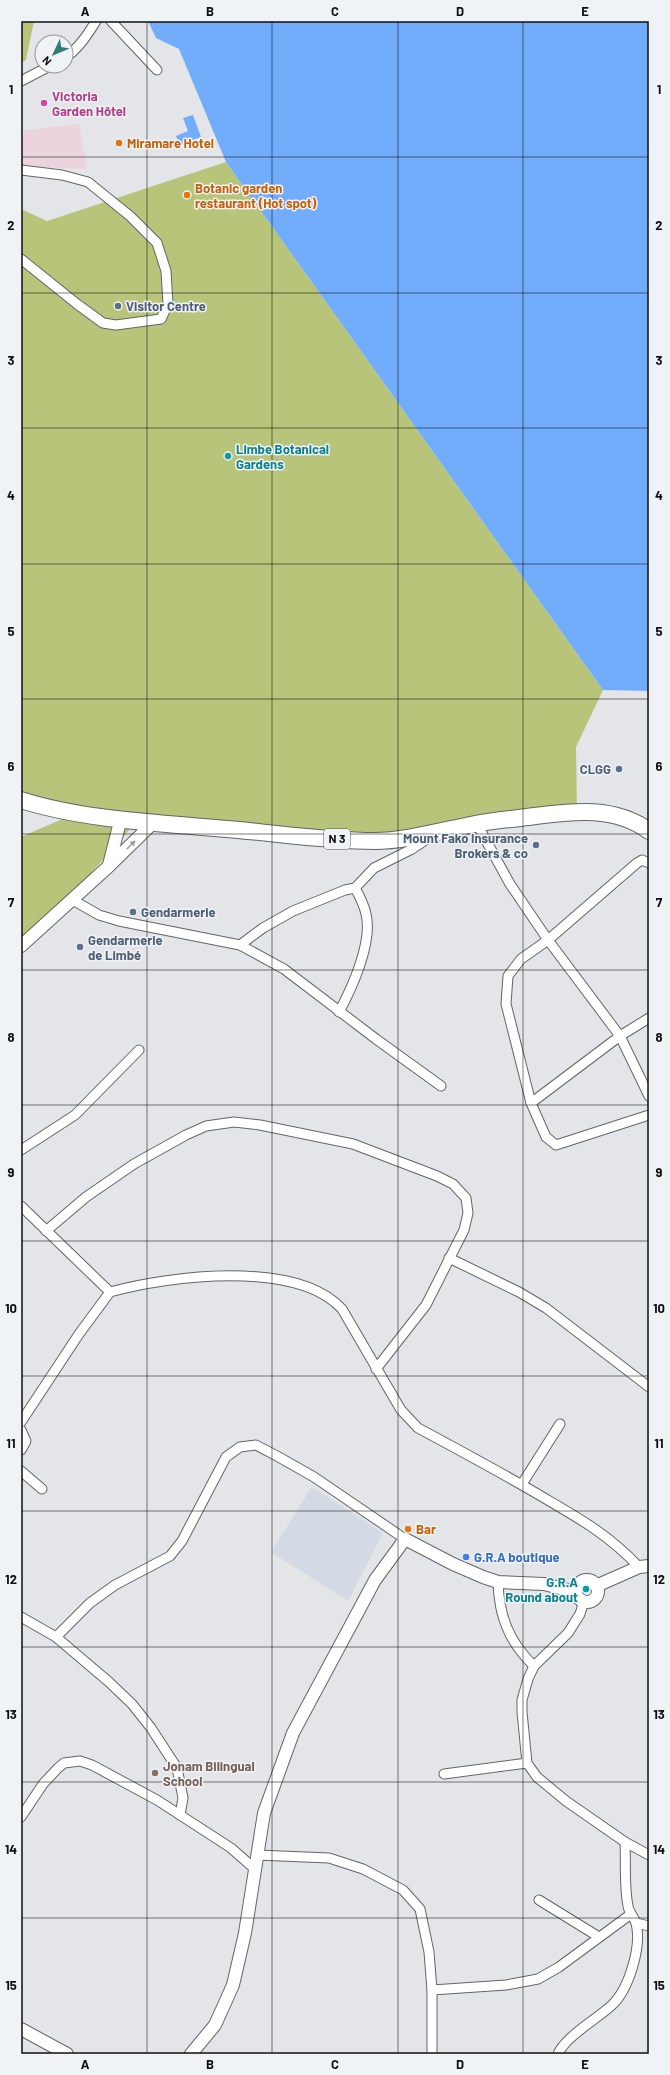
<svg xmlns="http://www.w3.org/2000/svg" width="670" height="2075" viewBox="0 0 670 2075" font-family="Barlow,sans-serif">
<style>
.built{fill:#d3dae4}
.education{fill:#ecd4de}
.green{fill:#b7c479}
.water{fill:#72adfb}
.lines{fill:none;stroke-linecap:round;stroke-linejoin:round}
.street-casing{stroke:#636568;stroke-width:11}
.secondary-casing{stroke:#636568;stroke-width:14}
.highway-casing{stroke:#636568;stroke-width:18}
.street{stroke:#fff;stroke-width:9}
.secondary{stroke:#fff;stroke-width:12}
.highway{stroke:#fff;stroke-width:16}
.oneway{fill:#9f9f9f}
.grid{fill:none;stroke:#0e0f10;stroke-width:1;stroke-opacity:0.55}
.hotel-dot{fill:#d1479c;stroke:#f0f3f6;stroke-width:1.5}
.food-dot{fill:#e8710a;stroke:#f0f3f6;stroke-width:1.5}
.service-dot{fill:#5c6f8a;stroke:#f0f3f6;stroke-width:1.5}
.culture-dot{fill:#0f9aa8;stroke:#f0f3f6;stroke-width:1.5}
.shop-dot{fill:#3f7fe0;stroke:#f0f3f6;stroke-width:1.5}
.education-dot{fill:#8d6e63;stroke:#f0f3f6;stroke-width:1.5}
.labels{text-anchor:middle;stroke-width:3;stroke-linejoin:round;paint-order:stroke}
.shield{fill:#f0f3f6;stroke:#525355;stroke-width:1}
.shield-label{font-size:12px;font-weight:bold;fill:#0e0f10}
.hotel-label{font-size:13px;font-weight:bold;fill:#b23c85;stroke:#f0f3f6;text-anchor:start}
.food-label{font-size:13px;font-weight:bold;fill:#c56008;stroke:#f0f3f6;text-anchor:start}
.service-label{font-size:13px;font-weight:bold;fill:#4e5e75;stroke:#f0f3f6;text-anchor:start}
.culture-label{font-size:13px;font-weight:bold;fill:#0d838f;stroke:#f0f3f6;text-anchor:start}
.shop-label{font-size:13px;font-weight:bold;fill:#366cbe;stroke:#f0f3f6;text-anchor:start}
.education-label{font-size:13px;font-weight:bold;fill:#785e54;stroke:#f0f3f6;text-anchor:start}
.neatline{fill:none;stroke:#0e0f10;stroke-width:1.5}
.grid-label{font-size:13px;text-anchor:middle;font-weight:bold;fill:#0e0f10}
</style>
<rect width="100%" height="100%" fill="#e3e5e9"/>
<path class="built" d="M312,1487L383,1533L348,1601L271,1552Z"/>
<path class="education" d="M79,124L87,169L21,166V138L25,130Z"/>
<g class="green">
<path d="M21,21H34L26,60L21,63Z"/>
<path d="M226,162L603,690L576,747L577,809L373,839L137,821L71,896L21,942V837L81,811L21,799V209L47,221Z"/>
</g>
<g class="water">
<path d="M148,21H649V691L603,690L226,162L179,49L156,38Z"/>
<path d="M193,115L201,137L180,145L176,136L188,131L183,118Z"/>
</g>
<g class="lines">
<defs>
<g id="street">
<path d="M111,21L157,70"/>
<path d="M66,57C79,48 88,34 96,21"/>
<path d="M21,81L50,66"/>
<path d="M21,170L62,175L88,182L130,216L157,243L166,271L168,304L161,319L116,325L103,323L77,304L21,259"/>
<path d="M477,824L510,884L548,940L620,1036L649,1096"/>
<path d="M649,863L642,860L637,863L548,940L521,959L508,976L506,1004L531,1103L546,1137L556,1145L649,1115"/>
<path d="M71,899L99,915L119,921L240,945L284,969L376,1039L441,1086"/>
<path d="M240,945L263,928L293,911L345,890L355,888L374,868L412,849L430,837"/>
<path d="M339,1012C352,988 373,942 366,914C364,905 359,895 355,888"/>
<path d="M531,1103L620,1036L649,1018"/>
<path d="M21,1150L75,1115L139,1050"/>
<path d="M21,1206L110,1292"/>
<path d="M46,1231L86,1197L134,1164L186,1135L206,1126L234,1122L260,1125L353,1144L437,1176L453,1184L466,1198L468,1213L464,1230L426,1305L376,1369"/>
<path d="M449,1258L519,1292L546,1308L649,1387"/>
<path d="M21,1422L79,1334L110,1292C169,1276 296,1259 342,1309L401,1410L418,1428C461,1451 504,1474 546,1499C582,1520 610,1536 639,1567"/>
<path d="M21,1430L26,1441L21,1450"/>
<path d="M21,1471L42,1489"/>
<path d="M522,1484L560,1424"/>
<path d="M498,1582C499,1616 509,1642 534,1666"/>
<path d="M584,1601L580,1614L568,1633L534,1666L528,1679L522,1700V1712L527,1763L537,1777L566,1801L625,1842L649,1855"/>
<path d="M21,1617L56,1637L109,1682L132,1704L151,1728L177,1768L183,1798L180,1815"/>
<path d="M56,1637L90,1603L115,1585L170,1556L182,1541L226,1457L240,1447L256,1445L277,1456L314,1477L405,1539"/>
<path d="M444,1774L527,1763"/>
<path d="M21,1817L43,1784L58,1768L64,1763L80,1761L92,1765L157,1800L231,1848L255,1869"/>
<path d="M257,1855L329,1858L363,1869L403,1890L420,1909L429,1952L432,1990V2054"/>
<path d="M539,1900L599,1937"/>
<path d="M636,1923L649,1926"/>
<path d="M432,1990L506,1985L538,1979L559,1967L631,1914"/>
<path d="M558,2054C565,2037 597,2019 612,2005C629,1989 642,1946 636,1923C634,1917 629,1913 628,1906C624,1886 626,1863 625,1842"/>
</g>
<g id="secondary">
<path d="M109,865L121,818"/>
<path d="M21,946L109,866L153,823"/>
<circle cx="587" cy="1591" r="11"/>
<path d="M596,1586L639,1567L649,1566"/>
<path d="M21,2029L67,2054"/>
<path d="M191,2054L215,2025L233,1985L245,1933L264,1813L293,1733L375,1580L405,1539L453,1564L483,1577L498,1582L544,1584L576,1592"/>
</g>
<path id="highway" d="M21,800C84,820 161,823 227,829C276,833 325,841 374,841C405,841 444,830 475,824C494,820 515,819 535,816C574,811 615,806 649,831"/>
</defs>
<use href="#street" class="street-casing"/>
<use href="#secondary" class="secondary-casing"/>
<use href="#highway" class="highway-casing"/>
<use href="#street" class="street"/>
<use href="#secondary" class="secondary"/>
<use href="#highway" class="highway"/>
</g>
<defs><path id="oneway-solid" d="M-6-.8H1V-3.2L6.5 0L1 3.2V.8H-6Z"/></defs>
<use class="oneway" href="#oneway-solid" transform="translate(131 845) rotate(-45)"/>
<path class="grid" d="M147,21V2054M272,21V2054M398,21V2054M523,21V2054M21,157H649M21,293H649M21,428H649M21,564H649M21,699H649M21,834H649M21,970H649M21,1105H649M21,1241H649M21,1376H649M21,1511H649M21,1647H649M21,1782H649M21,1918H649"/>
<circle class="hotel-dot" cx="44" cy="103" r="4"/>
<g class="food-dot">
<circle cx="119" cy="143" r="4"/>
<circle cx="187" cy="195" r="4"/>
<circle cx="408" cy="1529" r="4"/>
</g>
<g class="service-dot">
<circle cx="118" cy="306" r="4"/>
<circle cx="619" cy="769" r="4"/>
<circle cx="536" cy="845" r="4"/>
<circle cx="133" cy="912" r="4"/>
<circle cx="80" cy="947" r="4"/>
</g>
<g class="culture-dot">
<circle cx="228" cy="456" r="4"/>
<circle cx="586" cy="1589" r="4"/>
</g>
<circle class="shop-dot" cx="466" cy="1557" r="4"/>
<circle class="education-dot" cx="155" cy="1773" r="4"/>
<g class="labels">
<rect class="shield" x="324" y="829" width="26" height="20" rx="3"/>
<g class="shield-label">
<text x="337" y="843">N 3</text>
</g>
<g class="hotel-label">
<text x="52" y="101">Victoria<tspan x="52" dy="15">Garden Hôtel</tspan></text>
</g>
<g class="food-label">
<text x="127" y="148">Miramare Hotel</text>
<text x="195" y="193">Botanic garden<tspan x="195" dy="15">restaurant (Hot spot)</tspan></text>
<text x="416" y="1534">Bar</text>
</g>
<g class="service-label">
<text x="126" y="311">Visitor Centre</text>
<text x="611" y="774" text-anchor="end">CLGG</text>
<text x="528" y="843" text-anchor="end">Mount Fako Insurance<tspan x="528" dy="15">Brokers &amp; co</tspan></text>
<text x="141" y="917">Gendarmerie</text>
<text x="88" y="945">Gendarmerie<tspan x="88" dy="15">de Limbé</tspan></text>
</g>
<g class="culture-label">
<text x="236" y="454">Limbe Botanical<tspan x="236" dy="15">Gardens</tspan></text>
<text x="578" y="1587" text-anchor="end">G.R.A<tspan x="578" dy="15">Round about</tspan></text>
</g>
<g class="shop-label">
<text x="474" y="1562">G.R.A boutique</text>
</g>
<g class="education-label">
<text x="163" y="1771">Jonam Bilingual<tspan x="163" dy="15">School</tspan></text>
</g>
</g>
<rect width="670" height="2075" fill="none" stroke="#f0f3f6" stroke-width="44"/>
<g transform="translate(54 54) rotate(226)"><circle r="19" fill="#f0f3f6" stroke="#96989a"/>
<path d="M0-3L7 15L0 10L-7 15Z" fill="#327a76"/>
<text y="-6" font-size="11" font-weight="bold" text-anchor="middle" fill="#0e0f10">N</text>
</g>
<rect x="22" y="22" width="626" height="2031" class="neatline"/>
<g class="grid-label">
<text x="85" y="16">A</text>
<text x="210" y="16">B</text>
<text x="335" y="16">C</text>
<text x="460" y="16">D</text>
<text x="585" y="16">E</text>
<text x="11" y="94">1</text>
<text x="659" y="94">1</text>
<text x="11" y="230">2</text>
<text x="659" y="230">2</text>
<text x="11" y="365">3</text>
<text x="659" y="365">3</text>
<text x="11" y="500">4</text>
<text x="659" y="500">4</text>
<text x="11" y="636">5</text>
<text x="659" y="636">5</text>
<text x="11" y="771">6</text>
<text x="659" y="771">6</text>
<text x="11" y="907">7</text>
<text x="659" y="907">7</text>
<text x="11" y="1042">8</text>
<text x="659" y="1042">8</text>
<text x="11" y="1177">9</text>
<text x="659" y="1177">9</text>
<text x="11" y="1313">10</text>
<text x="659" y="1313">10</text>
<text x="11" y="1448">11</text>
<text x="659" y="1448">11</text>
<text x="11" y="1584">12</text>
<text x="659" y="1584">12</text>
<text x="11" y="1719">13</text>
<text x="659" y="1719">13</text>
<text x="11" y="1854">14</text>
<text x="659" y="1854">14</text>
<text x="11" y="1990">15</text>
<text x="659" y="1990">15</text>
<text x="85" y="2069">A</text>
<text x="210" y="2069">B</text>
<text x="335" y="2069">C</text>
<text x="460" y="2069">D</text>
<text x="585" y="2069">E</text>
</g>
</svg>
